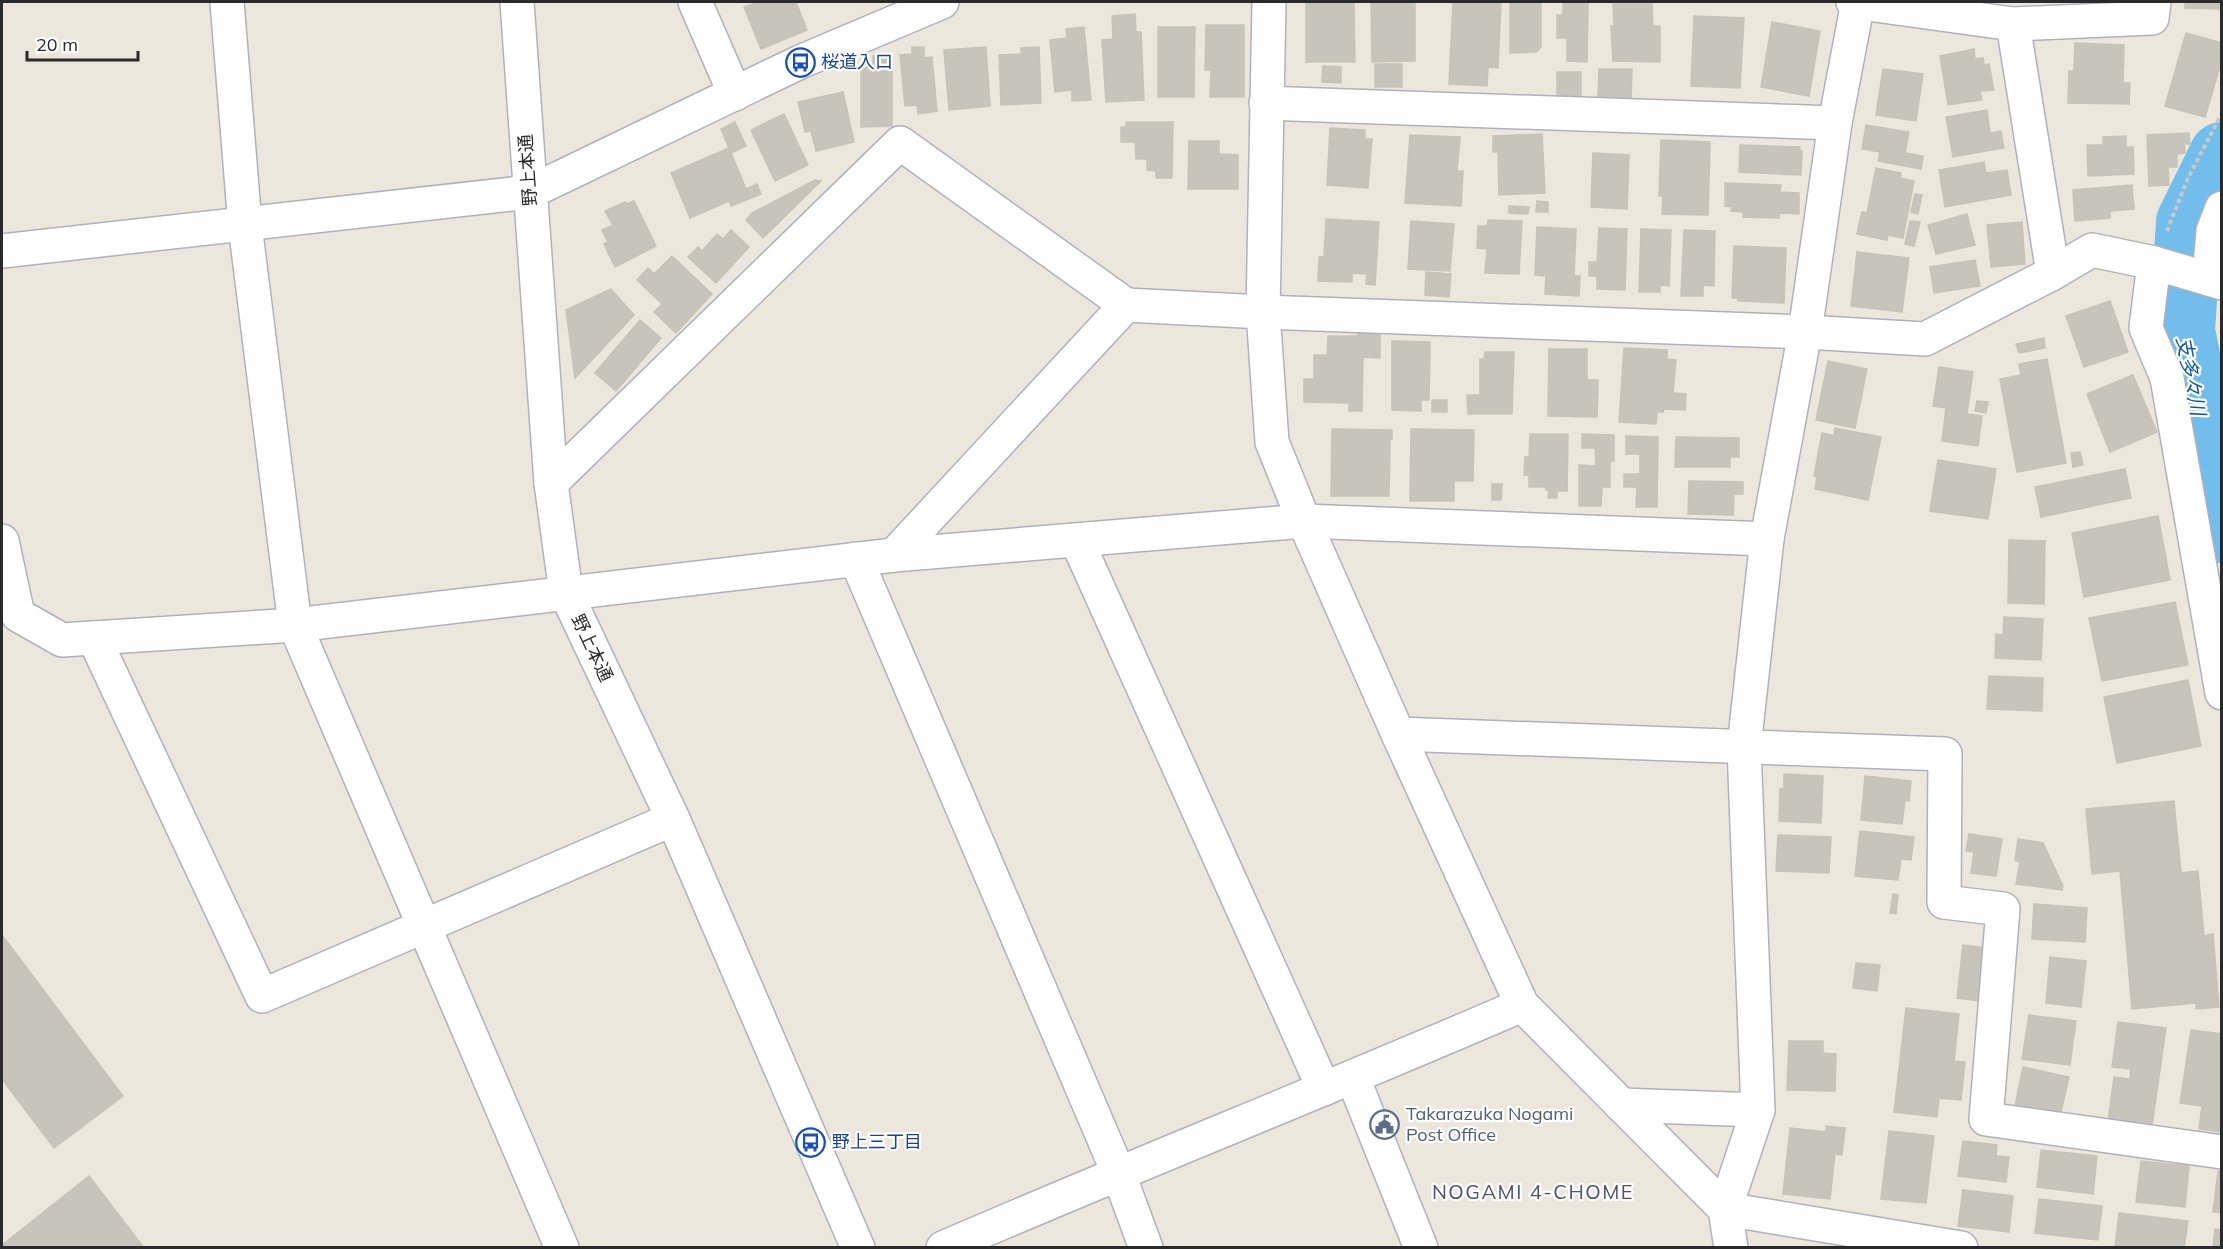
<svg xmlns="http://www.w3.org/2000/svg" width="2223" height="1249" viewBox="0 0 2223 1249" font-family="Mulish,'Noto Sans JP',sans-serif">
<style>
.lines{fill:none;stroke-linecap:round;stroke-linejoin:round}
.river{stroke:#72bdeb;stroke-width:66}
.building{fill:#c7c4bc;stroke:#c7c3b6;stroke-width:1.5}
.minor-casing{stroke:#b0b1be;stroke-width:36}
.path{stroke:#c8c8c8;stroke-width:4;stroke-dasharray:4.5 3;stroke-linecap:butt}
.minor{stroke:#fff;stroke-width:33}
.labels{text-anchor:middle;stroke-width:4.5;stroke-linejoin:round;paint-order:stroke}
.transit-label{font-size:18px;fill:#164399;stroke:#fff;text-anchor:start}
.street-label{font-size:18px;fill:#2a2a2a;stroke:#fff}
.service-label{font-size:18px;fill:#4e5e75;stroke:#fff;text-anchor:start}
.water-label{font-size:20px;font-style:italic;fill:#115a98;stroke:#fff}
.neighbourhood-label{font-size:20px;letter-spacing:1.5px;fill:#4c4f7a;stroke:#fff}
</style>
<rect width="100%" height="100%" fill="#ece7dd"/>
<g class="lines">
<path class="river" d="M2222,155L2189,222L2182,331L2222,530"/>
</g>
<g class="building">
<path d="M758,2H796L807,30L761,49L744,7Z"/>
<path d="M1306,2H1354L1355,62H1306Z"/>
<path d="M1371,2H1415V61L1372,62Z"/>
<path d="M1453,2H1501L1498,68L1488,67L1487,86L1449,84Z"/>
<path d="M1510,2H1541V47L1536,52L1510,53Z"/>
<path d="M1563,2H1588L1587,62L1567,61V38H1557V15H1563Z"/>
<path d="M2185,2H2220L2219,9L2185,8Z"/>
<path d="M1613,4H1652L1653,26H1660V62L1613,61L1611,26H1614Z"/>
<path d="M1135,14L1136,32H1141L1144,100L1106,102L1102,40L1113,39L1112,16Z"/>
<path d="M1694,16L1744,18L1740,88L1691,86Z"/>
<path d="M1772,22L1820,31L1809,96L1761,87Z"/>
<path d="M1206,25H1244V97H1210L1211,70H1205Z"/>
<path d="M1084,27L1091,100L1072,101V90L1055,92L1050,40L1067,38L1066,29Z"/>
<path d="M1158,27H1195L1194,97H1158Z"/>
<path d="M2186,33L2222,43V60L2205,117L2165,106Z"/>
<path d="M2075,43L2124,45L2123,83H2130L2129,104L2068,103L2069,71H2074Z"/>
<path d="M912,47H924V58L932,57L937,111L918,114L917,105L905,106L900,55L912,54Z"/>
<path d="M986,47L990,106L949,110L944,50Z"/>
<path d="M1039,47L1041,103L1001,105L999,55L1021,54V48Z"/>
<path d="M1974,49L1975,59L1983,58L1984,65L1989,64L1994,90L1980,91L1982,100L1948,105L1940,56Z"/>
<path d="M873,56H892V126L861,127V67H873Z"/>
<rect x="1375" y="64" width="27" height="23"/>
<path d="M1323,66L1341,67V83L1322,82Z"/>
<path d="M1599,69H1632L1631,101H1598Z"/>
<path d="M1883,69L1923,74L1916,121L1876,115Z"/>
<path d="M1557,72H1581V97L1557,98Z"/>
<path d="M843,92L854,142L816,151L811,131L805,132L798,102Z"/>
<path d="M1987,110L1990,133L2001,131L2004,148L1953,157L1946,117Z"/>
<path d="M784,114L808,165L775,181L751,130Z"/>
<path d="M735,122L746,146L731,153L721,129Z"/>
<path d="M1126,122H1173L1172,178H1156V171L1147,170V159H1136L1135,142H1121V127H1126Z"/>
<path d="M1866,125L1909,132L1905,153L1923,156L1921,169L1878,161L1880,152L1862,149Z"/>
<path d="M1330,128L1365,130V139H1372L1368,188L1327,185Z"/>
<path d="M2189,133L2190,144H2184L2185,153L2177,154V167H2168L2169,185L2149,186L2147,135Z"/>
<path d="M1542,134L1545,193L1499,195L1498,152H1493V136Z"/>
<path d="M1410,135L1460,137L1457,171H1463L1461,206L1405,203Z"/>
<path d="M2126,136V147H2133L2134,174L2088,176L2087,145H2103V137Z"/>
<path d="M1661,140L1710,142L1708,215L1662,214L1663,196H1659Z"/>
<path d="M1189,141H1219V154L1238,155V189H1188Z"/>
<path d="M1740,145L1800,147V151H1802L1801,175L1739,172Z"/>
<path d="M729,148L746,189L757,184L761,194L731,206L729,201L690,218L671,173Z"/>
<path d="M1593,153L1629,155L1627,209L1591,207Z"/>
<path d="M1984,162L1986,173L2007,170L2011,195L1945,207L1939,170Z"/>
<path d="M1876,168L1901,173L1900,178L1914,181L1903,238L1888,235L1887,240L1857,234L1862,212L1867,213Z"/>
<path d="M815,180L821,181L763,238L746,220L752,213Z"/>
<path d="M1725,183L1781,185L1780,192L1799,193V214L1779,213V218L1743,217V212L1731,211L1732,207L1725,206Z"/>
<path d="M2132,185L2134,209L2110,211V218L2075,221L2073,190Z"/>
<path d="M1915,194L1922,195L1918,214L1911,212Z"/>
<path d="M634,201L656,246L615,267L604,244L608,242L602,230L613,225L605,211L625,202L626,204Z"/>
<path d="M1537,201L1548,202V212H1536Z"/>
<path d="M1509,206L1529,207L1528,214L1509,213Z"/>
<path d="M1967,214L1975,245L1936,254L1928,225Z"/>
<path d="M1326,219L1379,222L1375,285L1366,284L1367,274L1352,273V282L1318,281L1319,257H1324Z"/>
<path d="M1488,220L1522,221L1519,274L1485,273L1487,249L1477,248L1478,226H1487Z"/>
<path d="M1411,221L1454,224L1450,271L1408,269Z"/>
<path d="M1910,221L1920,222L1914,246L1905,244Z"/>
<path d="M2022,222L2025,264L1991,267L1987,225Z"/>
<path d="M1537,227L1576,229L1574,276H1580L1579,296L1545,294L1546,276L1535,275Z"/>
<path d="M1599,228L1627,229L1625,290L1597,289V276H1589V262H1597Z"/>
<path d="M1641,229L1671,230L1669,286L1660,285V292H1639Z"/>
<path d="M731,230L749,247L716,283L688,257L698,247L702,251L717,234L723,239Z"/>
<path d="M1684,230L1715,231L1714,286L1703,285V296H1681Z"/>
<path d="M1734,246L1786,248L1784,303L1738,301V298H1732Z"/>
<path d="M1857,252L1909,258L1902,312L1851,306Z"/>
<path d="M672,256L712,294L676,333L654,312L662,304L637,280L648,268L654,274Z"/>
<path d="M1975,260L1980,286L1934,293L1930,267Z"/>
<path d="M1426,272L1451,274L1449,297L1425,295Z"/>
<path d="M611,289L634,315L575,378L566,310Z"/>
<path d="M2110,301L2128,352L2084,367L2066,316Z"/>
<path d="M640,320L661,338L616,391L595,373Z"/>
<path d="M1358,331L1380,332V358L1363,357L1362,411H1349V403L1304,402V379H1314V355H1327L1328,336H1358Z"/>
<path d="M2044,338L2045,348L2019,353L2016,344Z"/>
<path d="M1392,341L1430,342L1429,400H1421V411L1392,410Z"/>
<path d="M1624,348L1667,350V359L1676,360L1673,393L1686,394L1685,410L1664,409L1663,412H1657L1656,424L1619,422Z"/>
<path d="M1549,349H1587V380H1598L1597,417L1548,416Z"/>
<path d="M1485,352H1514L1512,414H1468L1467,395H1480V359H1484Z"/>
<path d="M2047,359L2066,463L2017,472L2000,379L2021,375L2019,364Z"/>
<path d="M1828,361L1867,369L1855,428L1816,420Z"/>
<path d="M1939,367L1973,372L1967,414L1982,416L1978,446L1942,441L1946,408L1933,406Z"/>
<path d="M2133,375L2157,432L2110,452L2087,394Z"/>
<rect x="1432" y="400" width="15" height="12"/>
<path d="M1977,401L1988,402L1986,413L1975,411Z"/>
<path d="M1835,428L1881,437L1868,500L1815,489L1817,477L1814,476L1822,433L1834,436Z"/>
<path d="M1332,429L1392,430V439H1390L1389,496H1331Z"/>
<path d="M1411,429L1474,430L1473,481H1454V501H1410Z"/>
<path d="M1530,434H1568L1567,491H1557V498H1548L1549,491L1546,490V487H1529V475H1524L1525,457H1529Z"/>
<path d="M1582,434L1614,435V461H1610V487H1602L1601,506H1579V465L1596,466L1595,448H1582Z"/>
<path d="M1626,436L1658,437L1657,507H1636L1637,487H1624V474H1640V454H1626Z"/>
<path d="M1676,437L1739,438V457H1730V467H1675Z"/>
<path d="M2080,452L2083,465L2073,467L2071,453Z"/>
<path d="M1938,460L1996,469L1988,519L1930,511Z"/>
<path d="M2125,469L2131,498L2041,517L2035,487Z"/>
<path d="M1689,481L1743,482V494H1734L1733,515L1688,514Z"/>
<path d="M1492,484H1502L1501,500H1492Z"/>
<path d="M2158,516L2170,580L2084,597L2072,533Z"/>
<path d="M2009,540L2045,541L2044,604L2008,603Z"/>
<path d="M2175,602L2188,665L2102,681L2089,618Z"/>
<path d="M2004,617L2043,619L2041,660L1995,658L1996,634L2003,635Z"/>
<path d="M1989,676L2043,678L2042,711L1987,709Z"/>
<path d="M2188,680L2201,746L2117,763L2104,697Z"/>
<path d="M1784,774L1823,776L1821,823L1779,821L1780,789L1784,788Z"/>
<path d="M1865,776L1911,781L1909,801L1905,800L1902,824L1861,820Z"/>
<path d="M2174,801L2181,873L2198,871L2204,936L2213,934L2219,1007L2196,1009V1003L2132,1009L2120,871L2092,874L2086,809Z"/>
<path d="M1860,831L1914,837L1911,860L1901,859L1898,880L1855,876Z"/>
<path d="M1969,834L2002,839L1996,876L1971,873L1974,852L1966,851Z"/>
<path d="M1778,835L1831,837L1829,873L1776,871Z"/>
<path d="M2018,839L2043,843L2063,886L2062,890L2016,884L2020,862L2015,860Z"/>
<path d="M1893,894L1898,895L1896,914L1890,913Z"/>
<path d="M2034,904L2087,908L2085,942L2032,939Z"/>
<path d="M2,935L123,1096L54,1148L2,1079Z"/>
<path d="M1963,945L1986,948L1980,1001L1957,998Z"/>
<path d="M2050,957L2086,961L2081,1007L2046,1003Z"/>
<path d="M1856,963L1880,965L1877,991L1853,988Z"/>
<path d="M1906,1008L1959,1014L1954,1061L1965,1062L1961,1100L1939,1098L1937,1117L1894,1112Z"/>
<path d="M2029,1015L2076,1021L2070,1065L2022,1059Z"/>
<path d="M2118,1022L2166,1028L2152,1126L2108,1121L2114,1077L2130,1079L2131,1069L2112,1067Z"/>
<path d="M2191,1030L2222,1034V1132L2199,1129L2202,1106L2180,1103Z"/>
<path d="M1789,1041H1823V1053L1836,1054L1835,1091L1787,1090Z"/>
<path d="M2023,1067L2069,1077L2060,1116L2015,1106Z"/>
<path d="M1826,1126L1845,1128L1842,1155L1835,1154L1830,1199L1783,1194L1790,1128L1826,1132Z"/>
<path d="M1889,1131L1934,1136L1926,1203L1881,1199Z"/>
<path d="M1963,1141L1997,1145L1996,1156L2009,1157L2006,1182L1958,1176Z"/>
<path d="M2041,1150L2097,1156L2093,1194L2037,1187Z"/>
<path d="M2141,1161L2189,1166L2185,1207L2136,1202Z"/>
<path d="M2218,1171H2222V1213L2213,1212Z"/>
<path d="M89,1176L144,1248H2V1245Z"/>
<path d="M1963,1190L2013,1196L2009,1232L1958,1226Z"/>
<path d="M2039,1199L2102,1206L2098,1240L2035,1233Z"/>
<path d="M2119,1213L2188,1221L2184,1248H2115Z"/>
<path d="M2215,1229L2222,1230V1248H2213Z"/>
</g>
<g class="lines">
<defs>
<g id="minor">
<path d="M227,2L245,225L295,625L562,1248"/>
<path d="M517,2L551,483L566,593L673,819L858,1248"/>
<path d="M695,2L735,94"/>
<path d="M1269,2L1263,312L1272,442L1304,521L1398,734L1522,1005L1725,1209L1731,1248"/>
<path d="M1853,2L2013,24L2053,273L2092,250L2154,263L2222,283"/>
<path d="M2013,24L2152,18L2154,2"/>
<path d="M1266,103L1835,123L1805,332L1767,539L1744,747L1758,1110L1725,1209L1961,1248"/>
<path d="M1835,123L1858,2"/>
<path d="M2,251L530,192L800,62L942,2"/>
<path d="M2154,263L2146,328L2167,378L2222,693"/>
<path d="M2209,279L2213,231L2222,208"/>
<path d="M551,483L900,143L1126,305"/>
<path d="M2,541L18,615L62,640L295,625L894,555L1304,521L1767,539"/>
<path d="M1077,541L1324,1089"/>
<path d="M894,555L1126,305L1263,312L1805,332L1925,339L2053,273"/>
<path d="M856,559L1118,1172L1146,1248"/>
<path d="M94,638L262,996L673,819"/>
<path d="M1398,734L1945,754L1944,902L2003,909L1986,1119L2222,1152"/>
<path d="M1353,1078L1421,1248"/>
<path d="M1621,1105L1758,1110"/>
<path d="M943,1248C1135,1165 1330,1088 1522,1005"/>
</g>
</defs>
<use href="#minor" class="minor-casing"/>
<path class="path" d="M2167,231L2188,178L2222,113"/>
<use href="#minor" class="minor"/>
</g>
<defs>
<symbol id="bus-ring" viewBox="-11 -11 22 22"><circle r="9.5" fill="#fff" stroke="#1a4fb4" stroke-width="1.5"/><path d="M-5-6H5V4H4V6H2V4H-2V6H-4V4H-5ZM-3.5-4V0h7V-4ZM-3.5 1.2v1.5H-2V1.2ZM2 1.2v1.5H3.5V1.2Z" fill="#1a4fb4"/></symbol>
<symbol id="civic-ring" viewBox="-11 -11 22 22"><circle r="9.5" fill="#fff" stroke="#5c6f8a" stroke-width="1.5"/><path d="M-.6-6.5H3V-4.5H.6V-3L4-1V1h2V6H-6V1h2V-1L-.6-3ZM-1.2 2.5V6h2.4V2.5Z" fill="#5c6f8a"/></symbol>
</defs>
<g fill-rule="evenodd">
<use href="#bus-ring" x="784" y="46" width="33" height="33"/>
<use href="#civic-ring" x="1368" y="1108" width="33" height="33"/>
<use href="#bus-ring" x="794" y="1126" width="33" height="33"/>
</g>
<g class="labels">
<g class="transit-label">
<text x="821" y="68">桜道入口</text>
<text x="832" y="1148">野上三丁目</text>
</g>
<g class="street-label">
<text transform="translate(528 170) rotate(-94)" y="6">野上本通</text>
<text transform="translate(592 648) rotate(65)" y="6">野上本通</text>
</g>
<g class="service-label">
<text x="1406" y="1120">Takarazuka Nogami<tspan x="1406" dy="21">Post Office</tspan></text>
</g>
<g class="water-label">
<text transform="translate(2191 376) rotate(79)" y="7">支多々川</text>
</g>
<g class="neighbourhood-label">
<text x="1533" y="1199">NOGAMI 4-CHOME</text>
</g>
</g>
<rect width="2223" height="1249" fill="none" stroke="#2a2a2a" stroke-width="6"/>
<path d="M27 51v9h111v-9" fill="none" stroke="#2a2a2a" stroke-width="3"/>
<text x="36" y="51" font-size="18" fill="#2a2a2a" stroke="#ffffff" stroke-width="4.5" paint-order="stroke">20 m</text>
</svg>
